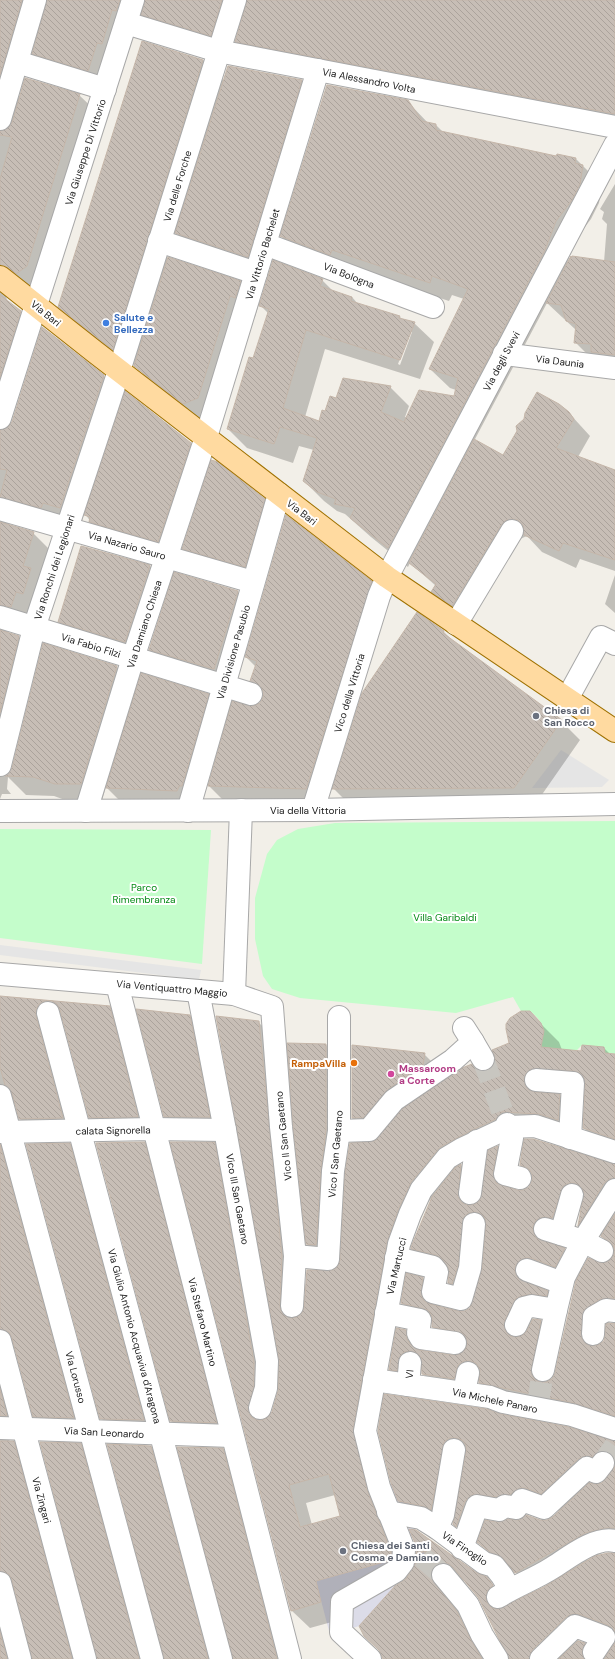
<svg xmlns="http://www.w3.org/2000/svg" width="615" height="1659" viewBox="0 0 615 1659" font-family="'DM Sans',sans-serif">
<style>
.park{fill:#c4fdcb}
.parking{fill:#e5e5e5}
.plaza{fill:#dcdce8}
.shadow{fill:#0003;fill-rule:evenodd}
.building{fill:url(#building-back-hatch);stroke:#c5b6a9;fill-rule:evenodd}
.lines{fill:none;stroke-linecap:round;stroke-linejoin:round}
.minor-tunnel{stroke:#c8c6c0;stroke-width:22;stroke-dasharray:22 11;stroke-linecap:butt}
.minor-casing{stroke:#a8a8a8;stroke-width:24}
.major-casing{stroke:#9f7100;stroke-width:24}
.minor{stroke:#fff;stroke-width:22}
.major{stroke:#ffdaa0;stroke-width:22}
.shop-dot{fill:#3f7fe0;stroke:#fff;stroke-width:1.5}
.worship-dot{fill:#6b7280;stroke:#fff;stroke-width:1.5}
.food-dot{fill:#e8710a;stroke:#fff;stroke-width:1.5}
.hotel-dot{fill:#d1479c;stroke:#fff;stroke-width:1.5}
.labels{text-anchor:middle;stroke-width:4;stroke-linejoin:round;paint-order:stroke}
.street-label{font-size:10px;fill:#212121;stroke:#fff}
.shop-label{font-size:10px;font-weight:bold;fill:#366cbe;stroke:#fff;text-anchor:start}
.worship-label{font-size:10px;font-weight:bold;fill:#5b616d;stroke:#fff;text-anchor:start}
.park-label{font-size:10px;fill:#058a16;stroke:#fff}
.food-label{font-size:10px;font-weight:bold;fill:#c56008;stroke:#fff;text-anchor:end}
.hotel-label{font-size:10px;font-weight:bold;fill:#b23c85;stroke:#fff;text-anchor:start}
</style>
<defs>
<pattern id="building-back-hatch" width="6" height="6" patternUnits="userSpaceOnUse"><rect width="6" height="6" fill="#c7beb6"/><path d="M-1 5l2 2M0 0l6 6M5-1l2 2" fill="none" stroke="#aba39c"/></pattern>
</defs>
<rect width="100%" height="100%" fill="#f2efe8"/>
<g class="park">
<path d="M615,821V1054L605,1053L604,1047L582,1045L576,1051L539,1047C544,1029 545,1023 530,1011H521L513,997L456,1013L300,998L272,989L263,976L255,939V898L267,854L277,840L298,829L335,823Z"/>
<path d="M0,829L211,830L202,964L0,938Z"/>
</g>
<g class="parking">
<path d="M561,750L609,780L602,787L532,788Z"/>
<path d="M0,945L201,970L199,980L0,955Z"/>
</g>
<path class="plaza" d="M383,1484L412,1487L408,1510L419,1522L409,1541L425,1553L359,1626L341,1632L329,1631L316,1581L395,1559L373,1491Z"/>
<g class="shadow">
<path d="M0,0H615V129L255,60L236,41L245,11L242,15L230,54L162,34L142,14L107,89L53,72L33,53L39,31H37L18,98L79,95L99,114L46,285L6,294L7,302L40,331L9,427L13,423L43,329L104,376L123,395L80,527L11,519L7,525L33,533L52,552L42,613L10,627L7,633L19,637L38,656L9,774L13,768L44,645L117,667L138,688L208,695L224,711L198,801L123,804L106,787L101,804H76L54,796L26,795L8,777L7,789L11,794H2L0,799Z"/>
<path d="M203,60L224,81H301L319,99L266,274L194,251L175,232L167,258L240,282L261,303L322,280L334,292L352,297L358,304L399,316L403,320L414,323L434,342L420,379L325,349L305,417L319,423L337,399L390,387L409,406L405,417H407L455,397L456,390L450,388L430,369L464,299L452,295L449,301L351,269L301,255L281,236L407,101L429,124L436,125L443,132L557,157L558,155L576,159L602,185L599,203L591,219L575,240L567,264L571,257L604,262L607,224L602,219L604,212L600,209L615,184V372L594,361L575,342L577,331L547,303L474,441L504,456L569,413L590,436L578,457L615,471V571L580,559L576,568L542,552L527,536L520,539L470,622L449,609L432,591L436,586L410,563L408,567L371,537L345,514L337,511L324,501L304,481L314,450L299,446L293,463L247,448L228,429L254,359L268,313L259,304L255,317L249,315L204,423L155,386L134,364L132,368L79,326L59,307ZM410,332H412L400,365L398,364Z"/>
<path d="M190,444L206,460L174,557L105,537L90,521L86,515Z"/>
<path d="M264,500L280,515L261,582L199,564L183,548Z"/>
<path d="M82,547L150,566L166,582L141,657L75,637L59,622Z"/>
<path d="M615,575V613L605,604Z"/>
<path d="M371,582L389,600L324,807L227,804L209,786L233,703L254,707L260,704L264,698V693L251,680L256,667L246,657Z"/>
<path d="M238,592L253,607L229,685L166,665L150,649Z"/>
<path d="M417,614L444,632L453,641L561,721L580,740L534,806L353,808L334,789L363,694Z"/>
<path d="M0,997L109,1007L128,1026L156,1135L109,1136L90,1117L64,1020L58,1023L82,1137L39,1138L20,1119L16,1103L10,1106L92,1437L53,1435L34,1416L16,1348L10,1351L14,1435L8,1442H13L32,1461L85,1659H33L16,1590L10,1593L20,1659H0Z"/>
<path d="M529,1012L559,1042L562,1050L582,1052L604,1048L611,1055H615V1150L602,1146L584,1128L586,1088L555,1085L543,1093L559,1095L578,1114L576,1138L521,1130L460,1164L479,1183L477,1204L481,1201L497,1147L515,1165L511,1189L524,1191L529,1188L533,1181V1177L521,1165H615V1249L601,1235L596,1243L579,1226L582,1200L570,1236L554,1238L551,1243L564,1249L584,1269L610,1262L614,1257L615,1252V1319L601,1328L599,1346L605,1341L615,1324V1427L498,1400L480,1381L441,1392L423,1374L422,1370L408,1387L390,1369L405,1331L424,1349V1352L454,1356L460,1355L467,1348L451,1345L433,1327V1324L420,1321L402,1303L423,1278L441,1297L440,1307L464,1312L470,1309L483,1269L487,1230L481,1235L467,1301L449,1282L450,1271L430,1267L412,1249L432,1198L427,1203L404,1260L370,1448L409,1571L408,1576L422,1558L417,1553V1545L486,1578L511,1604L535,1592L516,1573L497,1560L478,1542L497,1523L546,1521L560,1511L545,1506L491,1512L483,1520L472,1542L454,1524L466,1457L463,1460L449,1527L417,1519L399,1501L379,1431L500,1415L615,1442V1547L587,1560L588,1562L615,1554V1638L598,1632L584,1635L578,1641L584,1644L599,1659H510L479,1597L465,1581L459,1580L448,1596L475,1631L488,1659H384L407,1579L333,1599L339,1620L310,1628L291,1610L172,1143H214L232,1162L271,1404L268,1420L273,1412L279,1392L280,1359L258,1022L277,1040L300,1275L298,1319L339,1266L377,1142L352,1118L424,1054L449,1079L477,1071L484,1072L490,1070L510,1044ZM578,1278L556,1373L551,1380L559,1339L541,1321L532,1320L534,1316L565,1310L547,1292L533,1286V1284L573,1285ZM604,1473L611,1474L607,1480L597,1486L589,1484L597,1476ZM335,1495L341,1516L312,1525L306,1503ZM550,1583V1584L536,1592L535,1590Z"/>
<path d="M190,1016L205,1032L225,1133L181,1132L165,1116Z"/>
<path d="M288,1044L326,1045L342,1060L323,1260L307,1244Z"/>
<path d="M144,1143L164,1162L236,1442L191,1441L171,1421Z"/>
<path d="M70,1144L89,1164L163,1440L121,1438L101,1418Z"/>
<path d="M80,1444L99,1463L152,1659H98Z"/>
<path d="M151,1447L170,1466L221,1659H165Z"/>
<path d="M223,1449L242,1468L291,1659H234Z"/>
</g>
<g class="building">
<path d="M0,0H22L0,75Z"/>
<path d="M47,0H120L116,11L112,10L102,44L97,43L88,71L32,54Z"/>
<path d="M145,0H222L211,36L141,15Z"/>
<path d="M247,0H615V114L235,42Z"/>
<path d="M142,41L203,60L113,350L58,307Z"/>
<path d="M228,66L302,80L248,257L175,233Z"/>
<path d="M25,78L80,94L27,266L16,274L7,267L0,265V179L12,137L0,135V131L8,128L12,123Z"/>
<path d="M327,85L408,100L422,121L436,124V130L556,156L557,154L576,158L575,163L583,165L580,184L572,200L556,221L545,250L388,548L350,518L355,508L334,504L336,499L317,492L303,481L317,438L280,427L274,444L227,429L249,357L253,358L269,309L259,306L273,260L323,279L320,286L352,297L351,301L400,316L399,318L415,322L400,360L306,330L283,408L319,421L322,410L325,411L330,396L336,398L343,378L391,386L381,412L404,422L419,390L454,396L458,378L429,369L468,289L432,276L430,283L332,250L330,255L280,236Z"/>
<path d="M571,256L570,259L572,256L615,262V355L591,352V344L574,343L576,324L566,321L561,305L546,303Z"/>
<path d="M168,257L241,281L235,298L230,296L198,398L183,404L134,366Z"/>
<path d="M0,295L21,311L0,377Z"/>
<path d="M42,327L104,375L60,508L43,503L41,508L0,497L7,470L0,469V430L8,427L12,422Z"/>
<path d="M125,391L191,443L158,542L89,522L90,517L84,515Z"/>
<path d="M537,392L559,404L569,412L574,419L556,448L615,470V560L563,543L559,551L524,535L523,525L518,520L513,519L506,520L501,525L452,606L431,592L436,584L409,563L474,439L503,455L517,431L516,426L524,419L525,413Z"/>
<path d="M211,460L218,462L265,499L245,567L182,549Z"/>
<path d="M286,515L372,581L306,789L208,786L232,701L253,706L260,703L263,697V691L260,686L250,681L257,661L245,657Z"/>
<path d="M0,522L34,532L23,566L31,568L23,594L16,592L11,607L0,605Z"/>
<path d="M81,546L150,565L125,642L58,622Z"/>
<path d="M174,572L238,591L214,669L149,650Z"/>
<path d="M417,612L444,631L443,633L562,720L514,788L332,789L362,693Z"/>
<path d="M0,630L19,636L0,713Z"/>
<path d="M43,643L117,666L81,784H55L33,777L5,776L12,768Z"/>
<path d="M141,673L209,694L182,786H179L177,791L106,788Z"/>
<path d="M0,996L110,1006L138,1117L89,1118L60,1010L57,1004L52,1001H45L39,1004L36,1009V1016L63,1118L19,1119L12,1093L5,1085L0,1067Z"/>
<path d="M136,1009L190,1015L210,1117H164Z"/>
<path d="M521,1011H530L541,1023L544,1031L541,1047L581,1051L582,1045L604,1047L605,1053L615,1054V1139L583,1128L585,1084L584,1078L580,1073L574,1071L531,1069L526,1073L524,1079L525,1085L529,1090L535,1092L560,1094L558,1120L539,1114L502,1112L496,1119L472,1130L440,1147L411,1182L398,1210L387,1242L353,1429L367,1490L391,1552V1557L388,1561L316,1581L321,1602L291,1611L170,1142H215L254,1362V1386L248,1410L251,1417L257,1420H263L268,1417L272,1412L278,1391L279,1359L216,1016L259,1021L282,1256L280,1306L281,1311L285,1316L292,1318L297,1317L302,1313L304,1307L307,1270H333L338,1266L340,1260L345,1172L350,1143L375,1141L402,1109L462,1068L472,1064L477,1070L483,1071L490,1070L494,1065L495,1059L492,1050L509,1043L506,1029V1024L510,1018ZM329,1474L340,1516L300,1527L289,1485Z"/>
<path d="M287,1043L326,1044V1130L321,1170L316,1245L306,1244L293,1126Z"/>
<path d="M352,1045L425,1053L423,1065L387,1090L363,1118H352Z"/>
<path d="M524,1139H533L615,1164V1178L609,1179L604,1183L578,1226L584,1192L581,1187L575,1183H569L563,1186L552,1218L543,1217L536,1220L533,1226V1231L536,1238L565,1248L555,1267L531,1258H525L519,1261L515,1266V1272L518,1278L548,1291L547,1296L529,1294L516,1298L505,1320L504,1326L506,1332L510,1336L517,1337L523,1335L527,1331L533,1319L541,1320L531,1373L534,1379L540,1382H546L552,1379L555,1373L576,1281L588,1258L603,1263L609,1261L613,1256L614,1250L613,1245L601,1236L615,1214V1298L600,1299L584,1310L581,1333L582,1339L586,1344L592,1346L598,1345L604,1341L606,1324L615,1323V1416L574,1403L479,1383L480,1369L476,1363L470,1361H464L458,1365L454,1379L422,1374L421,1357L417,1353L411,1351L404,1352L400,1356L397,1371L389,1370L396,1328L406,1330L407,1339L410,1344L419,1350L453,1355L460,1354L465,1350L467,1345V1339L462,1333L432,1327V1316L428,1310L401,1303L406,1273L423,1277L421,1295L424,1301L430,1304L458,1311H465L470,1308L482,1269L486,1225L485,1218L481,1214L475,1212L468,1213L464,1217L458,1266L452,1284L448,1283L449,1269L442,1259L436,1255L411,1249V1247L432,1197L455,1168L461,1164L458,1197L462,1203L468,1205L475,1204L480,1200L488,1150L498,1146L493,1172L496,1183L517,1190H523L529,1187L532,1181V1174L529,1169L520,1165Z"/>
<path d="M145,1142L217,1423L170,1421L96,1143Z"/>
<path d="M70,1143L144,1420L100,1419L26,1144Z"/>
<path d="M0,1144L74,1418L33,1417L12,1338L9,1332L0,1329Z"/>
<path d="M0,1389L7,1416H0Z"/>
<path d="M384,1394L487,1409L501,1414L569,1427L615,1441V1461L611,1453L605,1451L598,1452L592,1457L585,1456L578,1459L541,1494L526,1488H519L511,1494L496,1497L473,1494L465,1501L456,1527L453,1524L466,1452V1445L462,1440L456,1438H449L444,1442L431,1510L423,1506L398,1501L391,1483L378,1431Z"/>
<path d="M0,1441H14L72,1659H32L12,1580L9,1574L0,1571Z"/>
<path d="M40,1442L81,1443L139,1659H97Z"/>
<path d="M107,1444L151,1446L208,1659H164Z"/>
<path d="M177,1447L223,1448L277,1659H233Z"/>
<path d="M615,1466V1528H605L585,1533L515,1573L503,1558L490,1552L477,1542L485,1520L497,1522L508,1519L520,1520L526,1515L540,1520H547L553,1517L589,1483L596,1484L602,1483Z"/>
<path d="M409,1529L416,1530L477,1573L487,1577L493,1585L487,1591L486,1598L487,1603L492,1608L498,1609L544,1587L595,1556L608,1553H615V1632L608,1625L579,1614H572L566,1617L532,1650L529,1659H509L478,1597L453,1567L448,1563H441L435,1565L431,1570V1578L457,1612L471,1640L482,1659H383L379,1650L364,1636L359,1626L395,1586L406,1579L415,1564L427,1551L416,1554V1545Z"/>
<path d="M0,1632L7,1659H0Z"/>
<path d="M578,1641L585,1643L582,1652L584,1659H559Z"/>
<path d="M615,1642V1659H604L614,1644Z"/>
</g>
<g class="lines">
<g class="minor-tunnel">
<path d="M483,1059L507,1124"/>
<path d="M538,1404L543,1370"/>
<path d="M603,1463L615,1446"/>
<path d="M422,1557L443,1575"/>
</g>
<defs>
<g id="minor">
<path d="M126,23L218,51L615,127"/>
<path d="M17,62L105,89"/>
<path d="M0,119L35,0"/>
<path d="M159,241L256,273"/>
<path d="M265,244L433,307"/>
<path d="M504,354L615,368"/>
<path d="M0,418L133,0"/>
<path d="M0,509L253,582"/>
<path d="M0,617L251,694"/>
<path d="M456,624L512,531"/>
<path d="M567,699L601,637L615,644"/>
<path d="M0,765L34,628L119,371L235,0"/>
<path d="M313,810L379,596L387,577L615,145"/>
<path d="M0,811L313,810L615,804"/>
<path d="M86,811L133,658L206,437L318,70"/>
<path d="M188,811L279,494"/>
<path d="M0,974L234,994L272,1007L281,1127L295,1256L292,1306"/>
<path d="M117,984L290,1659"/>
<path d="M198,991L225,1130L267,1361L266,1388L260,1408"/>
<path d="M234,994L241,810"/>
<path d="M48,1013L221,1659"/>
<path d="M473,1042L483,1059"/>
<path d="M536,1080L573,1083L570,1138"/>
<path d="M0,1096L152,1659"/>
<path d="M507,1124L512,1138L505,1174L520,1178"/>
<path d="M339,1131L369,1130L394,1100L453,1060L473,1042L464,1028"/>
<path d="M0,1132L153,1129L225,1130"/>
<path d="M470,1193L477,1141"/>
<path d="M545,1229L583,1241L602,1251"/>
<path d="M561,1234L572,1195"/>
<path d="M295,1256L328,1259L333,1171L339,1131V1017"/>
<path d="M396,1258L433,1267L437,1272L433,1292L461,1299L470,1268L474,1224"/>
<path d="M527,1270L562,1283"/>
<path d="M556,1310L564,1277L583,1241L615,1190"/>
<path d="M386,1313L420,1320L418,1333L421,1338L455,1343"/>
<path d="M516,1325L524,1308L532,1306L556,1310L543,1370"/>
<path d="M593,1334L594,1317L606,1310L615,1311"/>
<path d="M0,1341L85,1659"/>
<path d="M374,1380L490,1397L503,1402L572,1415L615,1429"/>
<path d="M408,1385L410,1363"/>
<path d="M464,1392L468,1373"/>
<path d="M0,1428L232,1436"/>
<path d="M388,1512L421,1518L437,1528L484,1563L494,1566L502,1576L510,1589"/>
<path d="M437,1528L443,1515L454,1450"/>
<path d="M462,1548L477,1506L499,1510L505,1506L516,1508L522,1500L544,1508L587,1468L596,1472L603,1463"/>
<path d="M443,1575L468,1605L482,1635L497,1659"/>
<path d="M0,1583L20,1659"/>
<path d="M498,1597C515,1586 535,1579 552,1568C568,1558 595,1536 615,1541"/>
<path d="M370,1659L341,1632L342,1602L396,1571L403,1562L404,1550L379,1487L365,1431L399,1244L410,1214L421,1190L447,1158L462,1149L509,1127L535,1126L615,1152"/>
<path d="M541,1659L575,1626L604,1637L594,1652"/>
</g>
<path id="major" d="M0,277L95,352L387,577L615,731"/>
</defs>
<use href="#minor" class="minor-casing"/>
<use href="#major" class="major-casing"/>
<use href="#minor" class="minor"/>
<use href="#major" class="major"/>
</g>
<circle class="shop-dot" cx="106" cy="323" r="4"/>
<g class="worship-dot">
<circle cx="536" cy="716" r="4"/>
<circle cx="343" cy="1551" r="4"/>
</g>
<circle class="food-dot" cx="354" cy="1063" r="4"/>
<circle class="hotel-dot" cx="391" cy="1074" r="4"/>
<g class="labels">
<g class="street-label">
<text transform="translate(369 80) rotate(11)" y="4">Via Alessandro Volta</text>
<text transform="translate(85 152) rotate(-72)" y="4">Via Giuseppe Di Vittorio</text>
<text transform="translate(177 186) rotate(-73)" y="4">Via delle Forche</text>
<text transform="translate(262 254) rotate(-73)" y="4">Via Vittorio Bachelet</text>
<text transform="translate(349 275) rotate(21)" y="4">Via Bologna</text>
<text transform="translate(46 313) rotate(39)" y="4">Via Bari</text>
<text transform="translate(501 361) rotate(-62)" y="4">Via degli Svevi</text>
<text transform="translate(560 361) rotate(7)" y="4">Via Daunia</text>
<text transform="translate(302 512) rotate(37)" y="4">Via Bari</text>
<text transform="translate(127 545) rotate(16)" y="4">Via Nazario Sauro</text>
<text transform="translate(54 567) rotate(-72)" y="4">Via Ronchi dei Legionari</text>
<text transform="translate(144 624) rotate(-72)" y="4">Via Damiano Chiesa</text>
<text transform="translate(91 645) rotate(17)" y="4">Via Fabio Filzi</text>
<text transform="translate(233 652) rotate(-74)" y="4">Via Divisione Pasubio</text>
<text transform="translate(349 693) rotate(-73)" y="4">Vico della Vittoria</text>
<text x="308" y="814">Via della Vittoria</text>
<text transform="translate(172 988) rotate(5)" y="4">Via Ventiquattro Maggio</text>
<text transform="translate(113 1130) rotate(-1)" y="4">calata Signorella</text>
<text transform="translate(283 1136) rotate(-96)" y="4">Vico II San Gaetano</text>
<text transform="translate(335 1154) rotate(-85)" y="4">Vico I San Gaetano</text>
<text transform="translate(238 1199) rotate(80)" y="4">Vico III San Gaetano</text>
<text transform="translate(396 1266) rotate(-77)" y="4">Via Martucci</text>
<text transform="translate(203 1322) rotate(76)" y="4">Via Stefano Martino</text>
<text transform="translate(135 1336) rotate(75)" y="4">Via Giulio Antonio Acquaviva d'Aragona</text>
<text transform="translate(409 1374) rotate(-84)" y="4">VI</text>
<text transform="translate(76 1377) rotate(75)" y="4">Via Lorusso</text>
<text transform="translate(495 1400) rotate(12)" y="4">Via Michele Panaro</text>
<text transform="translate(104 1432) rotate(3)" y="4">Via San Leonardo</text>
<text transform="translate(42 1500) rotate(75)" y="4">Via Zingari</text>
<text transform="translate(465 1548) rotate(34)" y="4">Via Finoglio</text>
</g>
<g class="shop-label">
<text x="114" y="321">Salute e<tspan x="114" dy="12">Bellezza</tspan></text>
</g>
<g class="worship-label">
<text x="544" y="714">Chiesa di<tspan x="544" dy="12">San Rocco</tspan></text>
<text x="351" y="1549">Chiesa dei Santi<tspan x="351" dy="12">Cosma e Damiano</tspan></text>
</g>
<g class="park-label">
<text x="144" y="891">Parco<tspan x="144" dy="12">Rimembranza</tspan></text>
<text x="445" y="921">Villa Garibaldi</text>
</g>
<g class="food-label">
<text x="346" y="1067">RampaVilla</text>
</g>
<g class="hotel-label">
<text x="399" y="1072">Massaroom<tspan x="399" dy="12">a Corte</tspan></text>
</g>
</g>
</svg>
